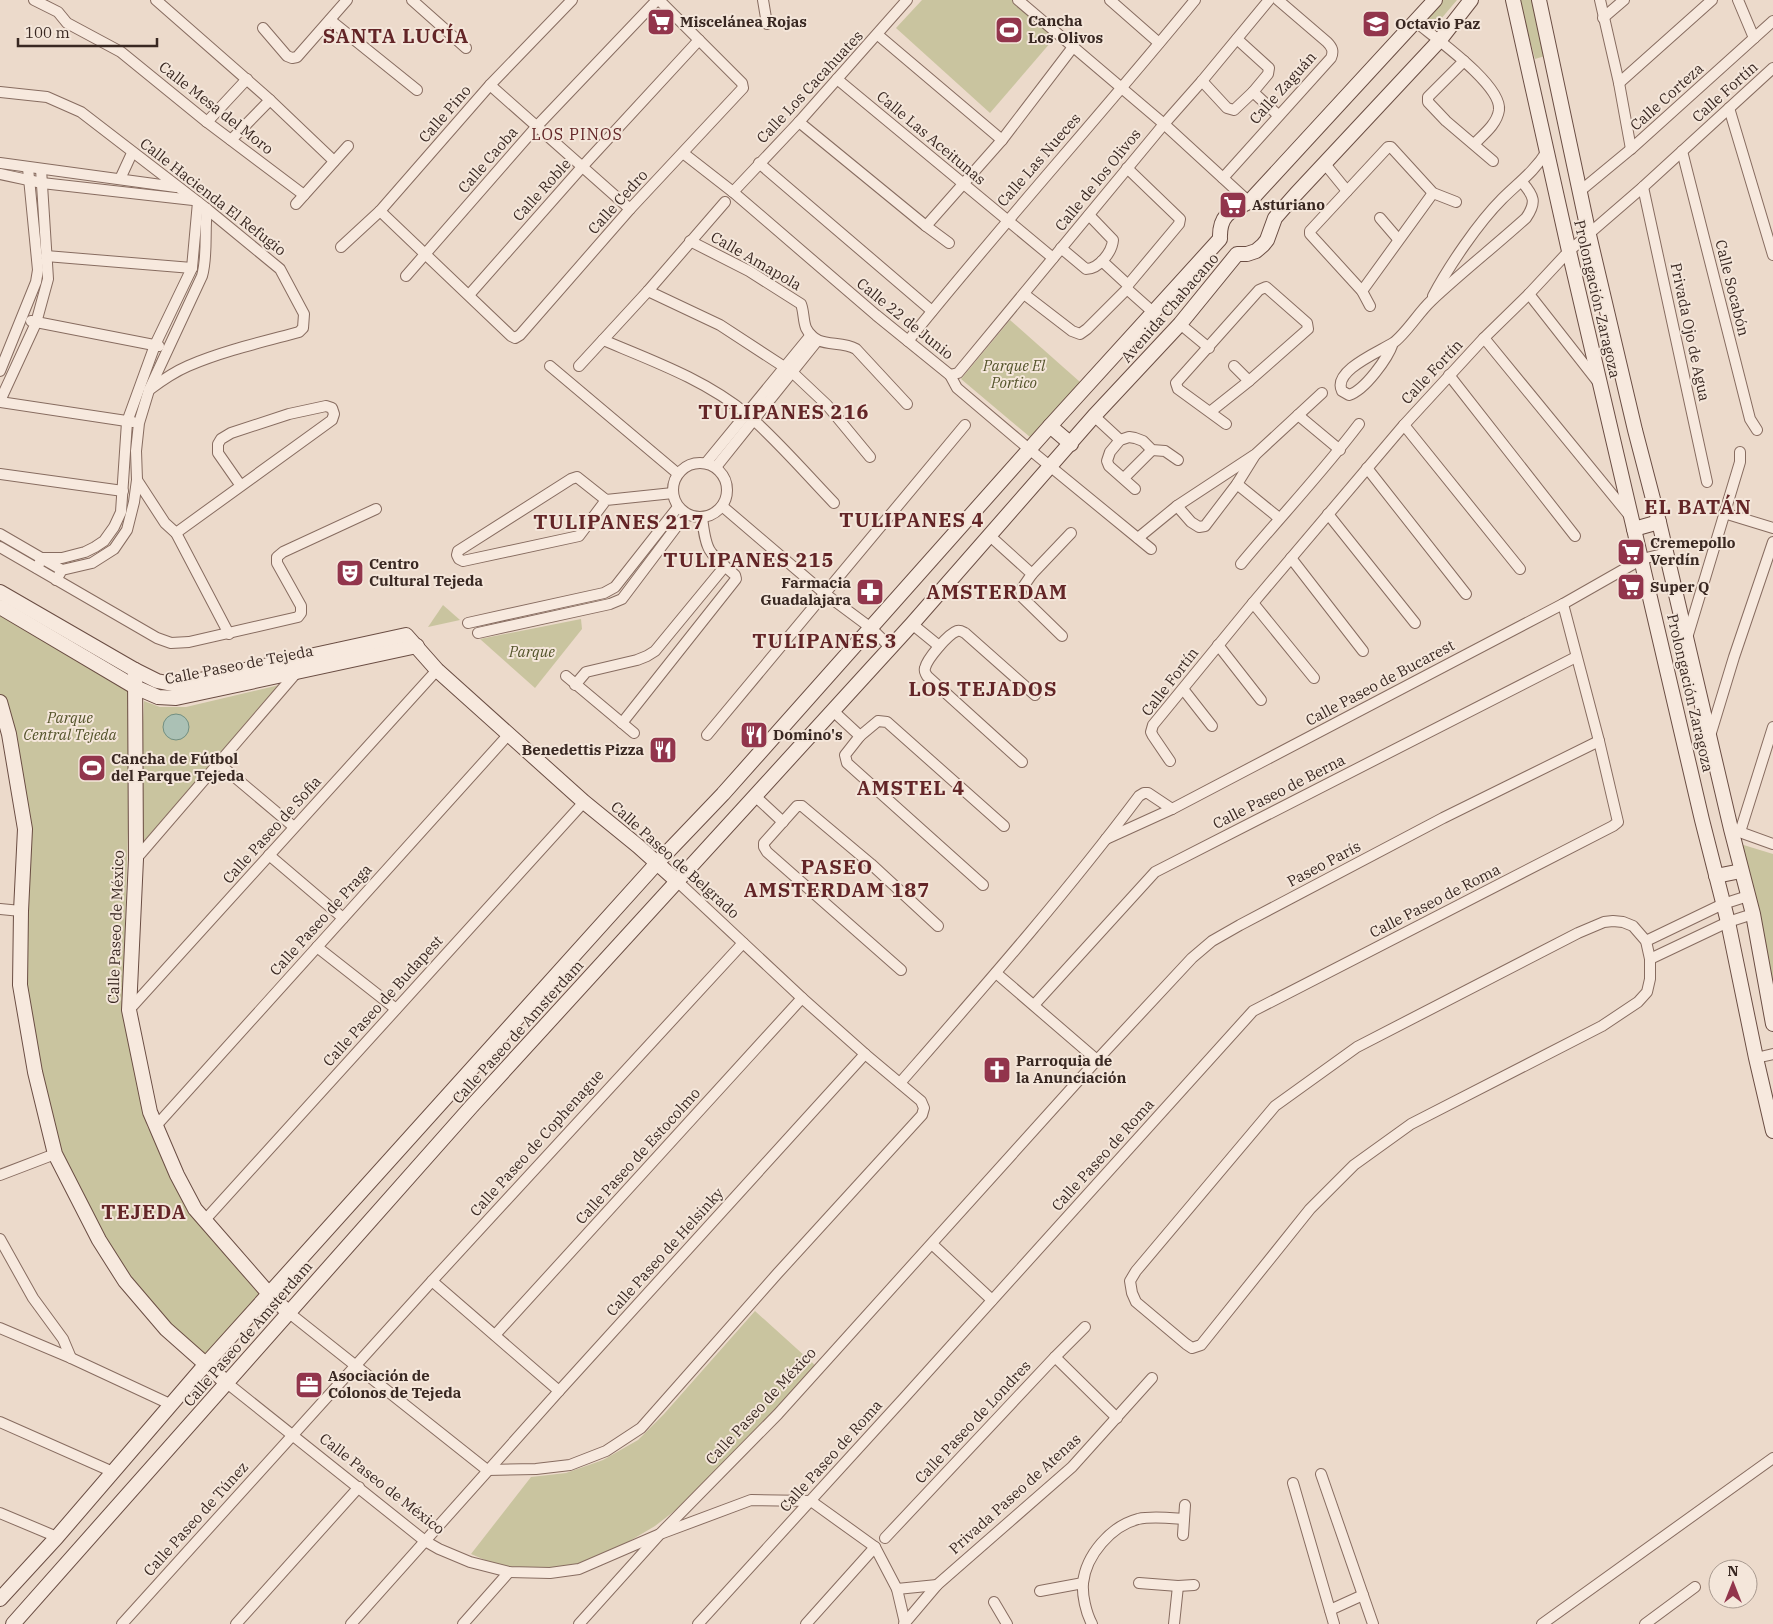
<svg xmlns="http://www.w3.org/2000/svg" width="1773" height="1624" viewBox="0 0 1773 1624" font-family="'IBM Plex Serif',serif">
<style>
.green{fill:#c9c49f}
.water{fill:#abc1b5;stroke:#728f81}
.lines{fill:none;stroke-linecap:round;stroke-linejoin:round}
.street-casing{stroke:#876c60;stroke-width:12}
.secondary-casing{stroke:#6a4d43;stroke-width:16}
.street{stroke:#f7e9de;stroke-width:10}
.secondary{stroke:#f7e9de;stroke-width:14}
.labels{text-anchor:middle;stroke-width:4;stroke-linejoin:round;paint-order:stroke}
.poi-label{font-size:15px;font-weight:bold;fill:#392822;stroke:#f4e6da;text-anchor:start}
.street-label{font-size:15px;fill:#392822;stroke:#f4e6da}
.park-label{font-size:15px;font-style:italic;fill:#54542b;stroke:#f4e6da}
.neighbourhood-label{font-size:16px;letter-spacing:1px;fill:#632527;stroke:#f4e6da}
.district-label{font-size:20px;font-weight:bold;letter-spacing:1px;fill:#632527;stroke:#f4e6da}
</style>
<rect width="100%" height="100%" fill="#ecdacb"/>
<g class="green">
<path d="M922,0H1015L1057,35L990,113L896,28Z"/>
<path d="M1437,0H1457L1435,26L1423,16Z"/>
<path d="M1519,0H1533L1545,56L1535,59Z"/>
<path d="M1010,320L1080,382L1030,437L961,379Z"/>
<path d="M443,605L460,620L428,627Z"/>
<path d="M0,615L132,692L123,1000L147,1126L197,1221L264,1292L204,1359L185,1341L135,1282L112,1248L69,1167L53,1129L38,1072L26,986L25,904L13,745L0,694Z"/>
<path d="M581,619L582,629L535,688L480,639Z"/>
<path d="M284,684L137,849L144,701L160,707H186Z"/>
<path d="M1737,843L1773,854V980H1772Z"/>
<path d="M755,1311L817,1367L686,1502L655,1526L616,1549L569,1567L544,1568L499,1566L471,1554L531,1477L566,1473L603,1460L638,1440L664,1414Z"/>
</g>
<circle class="water" cx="176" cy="727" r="13"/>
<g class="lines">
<defs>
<g id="street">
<path d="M34,0L58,12L67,23L121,52L207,122L304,195"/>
<path d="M156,0L270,100L334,161"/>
<path d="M412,0L466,48"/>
<path d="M763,0L767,24"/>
<path d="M1018,0L1164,124L1249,202"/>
<path d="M1110,0L1159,43"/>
<path d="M1600,0L1619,83L1631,149"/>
<path d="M1738,0L1754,38"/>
<path d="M1603,18L1624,0"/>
<path d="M330,20L417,90"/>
<path d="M1416,22C1435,38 1502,85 1499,110C1497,124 1484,134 1474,144"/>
<path d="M263,28L287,56L292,58L297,57L347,0"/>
<path d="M878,35L1002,140"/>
<path d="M1464,61L1428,97V102L1446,121L1493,161"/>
<path d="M837,79L1053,258"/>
<path d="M1202,81L1227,108L1234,110L1253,92L1268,74L1269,68L1237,39"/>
<path d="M1619,83L1712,0"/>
<path d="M490,85L630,209"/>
<path d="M0,92L47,97L81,112L207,209L280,269L304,314L303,328L299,332C262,342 223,351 188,366C174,372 161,381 149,390"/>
<path d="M1253,92L1278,115"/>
<path d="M1729,108L1773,255"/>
<path d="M207,122L247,79"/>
<path d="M799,122L926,226L949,243"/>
<path d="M231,140L270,100"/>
<path d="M1682,151L1750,419L1757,430"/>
<path d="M683,153L733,192L876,315L950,375L957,388L1029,449L1151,549"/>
<path d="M0,163L176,187"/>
<path d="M759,163L932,311"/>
<path d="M1325,164L1347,191"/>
<path d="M0,174L42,183L193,200"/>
<path d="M1223,178L1331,58C1334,51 1332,47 1327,42L1278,0"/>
<path d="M120,179L132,153"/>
<path d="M1643,187L1707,482"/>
<path d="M733,192L799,122L907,0"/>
<path d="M1579,192L1631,149L1773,21"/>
<path d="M296,204L348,146"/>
<path d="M380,211L511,336L515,338L520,335L630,209L743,88L742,83L659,0"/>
<path d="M1380,218L1398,239"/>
<path d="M926,226L1002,140L1073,47"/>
<path d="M690,241L749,271L801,304C804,312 803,320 806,328C817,350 839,339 856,349L907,404"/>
<path d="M341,247L380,211L490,85L572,0"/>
<path d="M1061,248L1086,269C1099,269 1112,252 1113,240L1089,215"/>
<path d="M46,256L192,268"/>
<path d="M1102,261L1128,285"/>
<path d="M406,276L537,126L657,0"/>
<path d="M1127,289L1154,313"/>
<path d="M648,291L720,325L792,372L827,405L870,457"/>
<path d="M1362,291L1433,193"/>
<path d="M1024,294L1072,331L1080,334L1087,329L1127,289L1128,285L1179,224L1180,219L1127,168"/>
<path d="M1529,294L1598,382"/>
<path d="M469,295L582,167L699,40"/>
<path d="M1433,296C1449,266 1478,223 1502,199C1518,183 1535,171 1547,151"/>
<path d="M1370,306L1362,291L1310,234V231L1388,147H1391L1433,193L1456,202"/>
<path d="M31,321L159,346"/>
<path d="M1180,324L1209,348"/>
<path d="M1484,338L1629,515"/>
<path d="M603,340C653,361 706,380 748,415C777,440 807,475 834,503"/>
<path d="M908,341C1001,225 1101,115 1195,0"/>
<path d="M1393,343C1388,358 1365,390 1349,395L1342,391C1332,371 1379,352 1393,343C1405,335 1419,312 1431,301C1462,272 1495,246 1526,218C1537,202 1534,196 1522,182"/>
<path d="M550,366L677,473"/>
<path d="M579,366L648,291L725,202"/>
<path d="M1234,366L1249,381"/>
<path d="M0,371L36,282L38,270L28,168"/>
<path d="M950,375L958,373L1164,124L1202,81L1269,0"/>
<path d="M1449,375L1575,536"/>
<path d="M0,401L36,323L48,279L41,169"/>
<path d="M0,402L133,422"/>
<path d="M1210,412L1249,381L1308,329L1307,323L1266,287L1259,290L1176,383L1178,389L1226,424"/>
<path d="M1298,415L1340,450"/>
<path d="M1094,416L1120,440"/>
<path d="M1404,425L1520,569"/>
<circle cx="700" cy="490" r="27"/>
<path d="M706,463L811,335"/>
<path d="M716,467L817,341"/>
<path d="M1367,468L1466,594"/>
<path d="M0,474L123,491"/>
<path d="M1124,478L1152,450"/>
<path d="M137,480L165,523L176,533L229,634"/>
<path d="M1237,484L1279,518"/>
<path d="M1135,489L1109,466L1107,461L1110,452L1120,440L1129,437L1135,438L1143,441L1152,450L1165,451L1178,460"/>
<path d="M606,500L579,536L463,561L459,559L457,555L458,551L571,479L577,477L606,500L673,493"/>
<path d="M722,506L824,593L871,628L890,647"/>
<path d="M1177,506L1191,522L1199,527L1205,526L1237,484L1255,455"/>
<path d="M1724,513L1773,528"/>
<path d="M1328,514L1415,623"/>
<path d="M176,533L332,420L334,414L332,408L326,406L289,414L231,433L221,439L218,444V453L241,486"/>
<path d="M0,534L62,570"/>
<path d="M990,536L1032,574L1021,590L1022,597L1062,636"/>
<path d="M1138,538L1177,506L1256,454L1322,393"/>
<path d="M0,547L157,638L171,643L189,642L298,617L301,613V606L277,563V557L283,552L376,509"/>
<path d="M1291,558L1363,651"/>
<path d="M1241,564C1280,517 1322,473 1359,424"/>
<path d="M37,568L42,558H62L85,552L95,547L104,541L114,527L121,512L127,422L155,345L192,268L198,202"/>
<path d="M1032,574L1071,533"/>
<path d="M56,580L62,570L92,563L114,549L127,530L134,502L137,480L136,451L139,423L149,390L202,276C208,255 204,231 207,209"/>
<path d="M1253,603L1314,678"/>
<path d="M468,623L604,593L615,587L678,507"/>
<path d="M912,624L939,646"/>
<path d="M478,633L610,604L622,599L686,514"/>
<path d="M1687,638L1740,462V452"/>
<path d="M1218,645L1261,700"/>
<path d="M566,676L634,733"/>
<path d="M575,685L586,672L637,660L647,656L655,651L725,566"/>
<path d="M1183,689L1212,726"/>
<path d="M832,710L860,736"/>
<path d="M622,723L736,579L735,575C708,552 706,552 702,517"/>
<path d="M707,735L965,425"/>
<path d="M1710,736L1734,657L1773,542"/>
<path d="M1170,761L1153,736L1151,732L1153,725L1253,603L1404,425L1484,338L1529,294L1569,251L1643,187L1773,68"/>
<path d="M1022,762L927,676C925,672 924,672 925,668C927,659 948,634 957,631C960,630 963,632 965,633L1035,695"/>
<path d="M218,763L294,827"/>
<path d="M755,796L783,822"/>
<path d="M1734,830L1773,844"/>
<path d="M1740,832L1773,727"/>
<path d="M1106,839L1172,809L1563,604L1642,559L1667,553"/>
<path d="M269,855L343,918"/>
<path d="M136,859L297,672"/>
<path d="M983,885L847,763L845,755L860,736L878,721L887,722L1004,826"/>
<path d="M0,909L21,911"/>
<path d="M1613,921L1623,922L1633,926L1646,941L1650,959V979L1647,992L1638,1002L1602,1026L1411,1124L1354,1165L1310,1209L1201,1345L1192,1348L1186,1344L1136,1302L1132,1293L1130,1281L1136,1271L1275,1106L1357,1047L1578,933L1604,922Z"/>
<path d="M1646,941L1723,904L1748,896"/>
<path d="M317,947L396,1009"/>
<path d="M1650,959L1728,922L1753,914"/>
<path d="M901,970L767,852L764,847V843L797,806H802L871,864L938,926"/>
<path d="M996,973L1097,1060"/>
<path d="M1034,1005L1155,872L1576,657"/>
<path d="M129,1010L437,670"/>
<path d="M1756,1058L1773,1054"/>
<path d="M900,1083C982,989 1064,896 1139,796L1144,793H1148L1172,809"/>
<path d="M155,1127L509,734"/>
<path d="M0,1175L55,1154"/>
<path d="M204,1221L584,802"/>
<path d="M0,1239L33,1298L63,1339L71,1358"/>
<path d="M932,1244L992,1300"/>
<path d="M432,1281L559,1391"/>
<path d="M288,1312L487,1470L536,1469L570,1465L606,1451L641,1428L777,1274L922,1115L924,1108L921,1101L865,1054L802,998L677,881"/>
<path d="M0,1328L71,1358L172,1405"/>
<path d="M495,1335L802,998"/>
<path d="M1055,1357L1117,1418"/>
<path d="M227,1383L425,1541L439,1549L470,1562L509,1572L550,1573L579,1569L660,1534L778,1414L1097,1060L1192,958L1212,941L1240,925L1443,818L1599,741"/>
<path d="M0,1422L113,1472"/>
<path d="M1321,1474L1373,1624"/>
<path d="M1293,1483L1334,1624"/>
<path d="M0,1513L57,1537"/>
<path d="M1183,1535L1185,1505"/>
<path d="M885,1538L1055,1357L1085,1327"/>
<path d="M1139,1583L1178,1586L1194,1585"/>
<path d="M897,1589L937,1585"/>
<path d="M1040,1591L1083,1583"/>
<path d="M994,1602L1007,1624"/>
<path d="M1330,1610L1363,1595"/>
<path d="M122,1624L432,1281L743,943"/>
<path d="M236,1624L359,1487"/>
<path d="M351,1624L559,1391L865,1054"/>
<path d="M463,1624L509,1572"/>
<path d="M579,1624L660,1534L751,1500L811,1501L875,1547L897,1589L905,1623"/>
<path d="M698,1624L904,1398L1253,1011L1613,826L1618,822L1599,741L1563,604"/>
<path d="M806,1624L875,1547"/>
<path d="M904,1624L937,1585L1072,1467L1152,1378"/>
<path d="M1092,1624C1086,1613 1082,1595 1083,1583C1086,1555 1111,1526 1138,1519C1152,1516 1169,1518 1184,1519"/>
<path d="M1174,1624L1178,1586"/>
<path d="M1542,1624L1773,1458"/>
<path d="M1645,1624L1695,1587"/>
</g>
<g id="secondary">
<path d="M1513,0L1569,251L1702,820L1728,922L1756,1058L1773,1131"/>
<path d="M1539,0L1589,235L1635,430L1659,522L1731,829L1753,914L1773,1024"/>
<path d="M1050,426L1071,444"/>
<path d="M1634,529L1659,522"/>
<path d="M0,592L135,670L157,681L177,685L406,635L437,670L584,802L638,846L677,881"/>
<path d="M0,607L135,687L158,697L176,698L417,646"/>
<path d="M135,670L136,859L129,1010L150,1112L177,1175L195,1209L270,1295L288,1312"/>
<path d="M0,702L9,734L25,829L21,911L20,985L35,1072L55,1154L99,1240L125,1281L166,1329L227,1383"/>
<path d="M1716,876L1741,871"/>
<path d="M0,1599L57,1537L205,1365L657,863L723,794L1050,426L1220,239C1219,215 1230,211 1249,202L1435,0"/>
<path d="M13,1624L471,1107L912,624L1094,416L1180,324L1237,254H1247L1256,251L1263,245L1267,240L1275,218L1296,194L1439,41L1471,0"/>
</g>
</defs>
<use href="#street" class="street-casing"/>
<use href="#secondary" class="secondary-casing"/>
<use href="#street" class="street"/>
<use href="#secondary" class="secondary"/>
</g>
<defs>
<symbol id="supermarket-square" viewBox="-11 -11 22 22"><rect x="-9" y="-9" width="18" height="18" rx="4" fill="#92354c" stroke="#f4e6da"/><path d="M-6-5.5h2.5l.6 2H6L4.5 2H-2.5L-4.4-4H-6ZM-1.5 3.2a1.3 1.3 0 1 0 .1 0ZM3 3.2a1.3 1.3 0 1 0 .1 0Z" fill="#fff"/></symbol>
<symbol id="school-square" viewBox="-11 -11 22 22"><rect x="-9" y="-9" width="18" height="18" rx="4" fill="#92354c" stroke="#f4e6da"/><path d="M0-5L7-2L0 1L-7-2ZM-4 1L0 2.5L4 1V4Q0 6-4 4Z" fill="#fff"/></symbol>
<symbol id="stadium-square" viewBox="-11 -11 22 22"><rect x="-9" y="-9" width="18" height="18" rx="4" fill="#92354c" stroke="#f4e6da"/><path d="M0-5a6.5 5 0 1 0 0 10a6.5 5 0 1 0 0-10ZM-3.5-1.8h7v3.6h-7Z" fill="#fff"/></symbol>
<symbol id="theatre-square" viewBox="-11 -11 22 22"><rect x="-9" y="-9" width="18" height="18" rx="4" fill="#92354c" stroke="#f4e6da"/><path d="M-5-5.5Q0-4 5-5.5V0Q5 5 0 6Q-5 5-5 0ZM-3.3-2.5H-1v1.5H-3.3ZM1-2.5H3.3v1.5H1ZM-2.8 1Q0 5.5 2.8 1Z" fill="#fff"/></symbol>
<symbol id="pharmacy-square" viewBox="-11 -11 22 22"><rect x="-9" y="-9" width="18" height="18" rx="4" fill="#92354c" stroke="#f4e6da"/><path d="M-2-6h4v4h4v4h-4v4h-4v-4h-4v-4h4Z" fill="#fff"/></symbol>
<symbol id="restaurant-square" viewBox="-11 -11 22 22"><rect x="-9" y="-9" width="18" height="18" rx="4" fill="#92354c" stroke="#f4e6da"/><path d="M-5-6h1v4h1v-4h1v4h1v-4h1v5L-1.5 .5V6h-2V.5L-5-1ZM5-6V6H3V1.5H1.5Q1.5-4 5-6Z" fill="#fff"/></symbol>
<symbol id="church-square" viewBox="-11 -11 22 22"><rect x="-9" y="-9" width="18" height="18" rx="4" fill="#92354c" stroke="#f4e6da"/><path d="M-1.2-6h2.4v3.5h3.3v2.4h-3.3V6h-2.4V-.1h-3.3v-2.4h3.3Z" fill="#fff"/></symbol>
<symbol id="office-square" viewBox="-11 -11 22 22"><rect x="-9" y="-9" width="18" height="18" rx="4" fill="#92354c" stroke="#f4e6da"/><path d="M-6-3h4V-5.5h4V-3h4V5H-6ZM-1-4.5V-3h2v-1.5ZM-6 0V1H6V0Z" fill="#fff"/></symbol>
</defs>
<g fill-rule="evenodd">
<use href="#supermarket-square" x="645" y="6" width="32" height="32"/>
<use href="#school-square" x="1360" y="8" width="32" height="32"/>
<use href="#stadium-square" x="993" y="14" width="32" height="32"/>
<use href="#supermarket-square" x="1217" y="189" width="32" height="32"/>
<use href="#supermarket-square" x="1615" y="536" width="32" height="32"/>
<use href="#theatre-square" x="334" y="557" width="32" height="32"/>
<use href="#supermarket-square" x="1615" y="571" width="32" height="32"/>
<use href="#pharmacy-square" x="854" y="576" width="32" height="32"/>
<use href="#restaurant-square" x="738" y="719" width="32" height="32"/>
<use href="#restaurant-square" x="647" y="734" width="32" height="32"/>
<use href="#stadium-square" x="76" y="752" width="32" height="32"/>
<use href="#church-square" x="981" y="1054" width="32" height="32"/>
<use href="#office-square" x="293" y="1369" width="32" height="32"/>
</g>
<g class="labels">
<g class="poi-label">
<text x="1028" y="26">Cancha<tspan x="1028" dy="17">Los Olivos</tspan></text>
<text x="680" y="27">Miscelánea Rojas</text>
<text x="1395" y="29">Octavio Paz</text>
<text x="1252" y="210">Asturiano</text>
<text x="1650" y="548">Cremepollo<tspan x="1650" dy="17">Verdín</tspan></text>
<text x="369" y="569">Centro<tspan x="369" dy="17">Cultural Tejeda</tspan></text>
<text x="851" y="588" text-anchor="end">Farmacia<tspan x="851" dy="17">Guadalajara</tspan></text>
<text x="1650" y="592">Super Q</text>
<text x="773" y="740">Domino's</text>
<text x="644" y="755" text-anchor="end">Benedettis Pizza</text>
<text x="111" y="764">Cancha de Fútbol<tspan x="111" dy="17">del Parque Tejeda</tspan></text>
<text x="1016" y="1066">Parroquia de<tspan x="1016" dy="17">la Anunciación</tspan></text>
<text x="328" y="1381">Asociación de<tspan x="328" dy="17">Colonos de Tejeda</tspan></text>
</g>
<g class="street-label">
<text transform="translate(810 87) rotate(-47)" y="5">Calle Los Cacahuates</text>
<text transform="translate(1283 88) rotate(-48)" y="5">Calle Zaguán</text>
<text transform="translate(1725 92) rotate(-42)" y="5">Calle Fortín</text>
<text transform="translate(1667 97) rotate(-42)" y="5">Calle Corteza</text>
<text transform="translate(216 108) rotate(38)" y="5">Calle Mesa del Moro</text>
<text transform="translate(445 114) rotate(-49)" y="5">Calle Pino</text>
<text transform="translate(931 138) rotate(40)" y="5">Calle Las Aceitunas</text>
<text transform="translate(488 160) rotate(-49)" y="5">Calle Caoba</text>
<text transform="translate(1039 160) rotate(-49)" y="5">Calle Las Nueces</text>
<text transform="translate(1098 180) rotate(-51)" y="5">Calle de los Olivos</text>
<text transform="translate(542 190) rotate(-48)" y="5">Calle Roble</text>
<text transform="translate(213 197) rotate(38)" y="5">Calle Hacienda El Refugio</text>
<text transform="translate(618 202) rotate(-48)" y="5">Calle Cedro</text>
<text transform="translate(756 261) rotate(30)" y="5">Calle Amapola</text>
<text transform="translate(1732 288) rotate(76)" y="5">Calle Socabón</text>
<text transform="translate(1597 299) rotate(77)" y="5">Prolongación Zaragoza</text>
<text transform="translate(1170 308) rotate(-49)" y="5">Avenida Chabacano</text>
<text transform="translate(905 319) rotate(39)" y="5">Calle 22 de Junio</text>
<text transform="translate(1690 332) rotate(78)" y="5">Privada Ojo de Agua</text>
<text transform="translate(1432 372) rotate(-47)" y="5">Calle Fortín</text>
<text transform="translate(239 665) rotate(-11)" y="5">Calle Paseo de Tejeda</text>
<text transform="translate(1170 682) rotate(-52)" y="5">Calle Fortín</text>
<text transform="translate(1380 683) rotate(-28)" y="5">Calle Paseo de Bucarest</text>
<text transform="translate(1690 693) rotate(77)" y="5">Prolongación Zaragoza</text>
<text transform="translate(1279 792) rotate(-27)" y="5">Calle Paseo de Berna</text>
<text transform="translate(272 830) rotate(-48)" y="5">Calle Paseo de Sofia</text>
<text transform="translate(675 860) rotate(42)" y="5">Calle Paseo de Belgrado</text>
<text transform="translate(1324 864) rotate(-28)" y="5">Paseo París</text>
<text transform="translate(1435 901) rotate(-27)" y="5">Calle Paseo de Roma</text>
<text transform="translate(321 920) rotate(-48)" y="5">Calle Paseo de Praga</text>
<text transform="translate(116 927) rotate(-88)" y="5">Calle Paseo de México</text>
<text transform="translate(383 1001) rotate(-48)" y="5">Calle Paseo de Budapest</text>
<text transform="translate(518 1032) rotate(-48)" y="5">Calle Paseo de Amsterdam</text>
<text transform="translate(537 1143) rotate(-48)" y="5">Calle Paseo de Cophenague</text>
<text transform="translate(1103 1155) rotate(-48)" y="5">Calle Paseo de Roma</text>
<text transform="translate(638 1156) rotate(-48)" y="5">Calle Paseo de Estocolmo</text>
<text transform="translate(665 1252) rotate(-48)" y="5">Calle Paseo de Helsinky</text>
<text transform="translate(248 1334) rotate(-49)" y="5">Calle Paseo de Amsterdam</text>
<text transform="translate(761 1406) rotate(-47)" y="5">Calle Paseo de México</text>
<text transform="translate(973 1422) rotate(-47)" y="5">Calle Paseo de Londres</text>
<text transform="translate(831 1456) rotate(-48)" y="5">Calle Paseo de Roma</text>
<text transform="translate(382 1484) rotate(38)" y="5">Calle Paseo de México</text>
<text transform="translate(1015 1494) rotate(-42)" y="5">Privada Paseo de Atenas</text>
<text transform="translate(196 1519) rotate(-48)" y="5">Calle Paseo de Túnez</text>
</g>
<g class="park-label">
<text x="1014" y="371">Parque El<tspan x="1014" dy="17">Portico</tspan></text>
<text x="532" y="657">Parque</text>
<text x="70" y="723">Parque<tspan x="70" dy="17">Central Tejeda</tspan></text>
</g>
<g class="neighbourhood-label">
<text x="577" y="140">LOS PINOS</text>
</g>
<g class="district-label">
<text x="396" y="43">SANTA LUCÍA</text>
<text x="784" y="419">TULIPANES 216</text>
<text x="1698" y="514">EL BATÁN</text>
<text x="912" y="527">TULIPANES 4</text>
<text x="619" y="529">TULIPANES 217</text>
<text x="749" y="567">TULIPANES 215</text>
<text x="997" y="599">AMSTERDAM</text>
<text x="825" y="648">TULIPANES 3</text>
<text x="983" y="696">LOS TEJADOS</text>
<text x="911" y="795">AMSTEL 4</text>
<text x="837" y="874">PASEO<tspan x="837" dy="23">AMSTERDAM 187</tspan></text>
<text x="144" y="1219">TEJEDA</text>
</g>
</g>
<g transform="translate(1733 1584)"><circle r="24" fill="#f4e6da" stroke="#a99a90"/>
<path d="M0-4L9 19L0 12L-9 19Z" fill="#92354c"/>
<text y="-8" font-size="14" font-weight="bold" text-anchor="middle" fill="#392822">N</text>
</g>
<path d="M18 38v8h139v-8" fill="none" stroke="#392822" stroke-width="2.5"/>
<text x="25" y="38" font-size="15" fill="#392822" stroke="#f4e6da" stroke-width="4" paint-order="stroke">100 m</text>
</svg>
